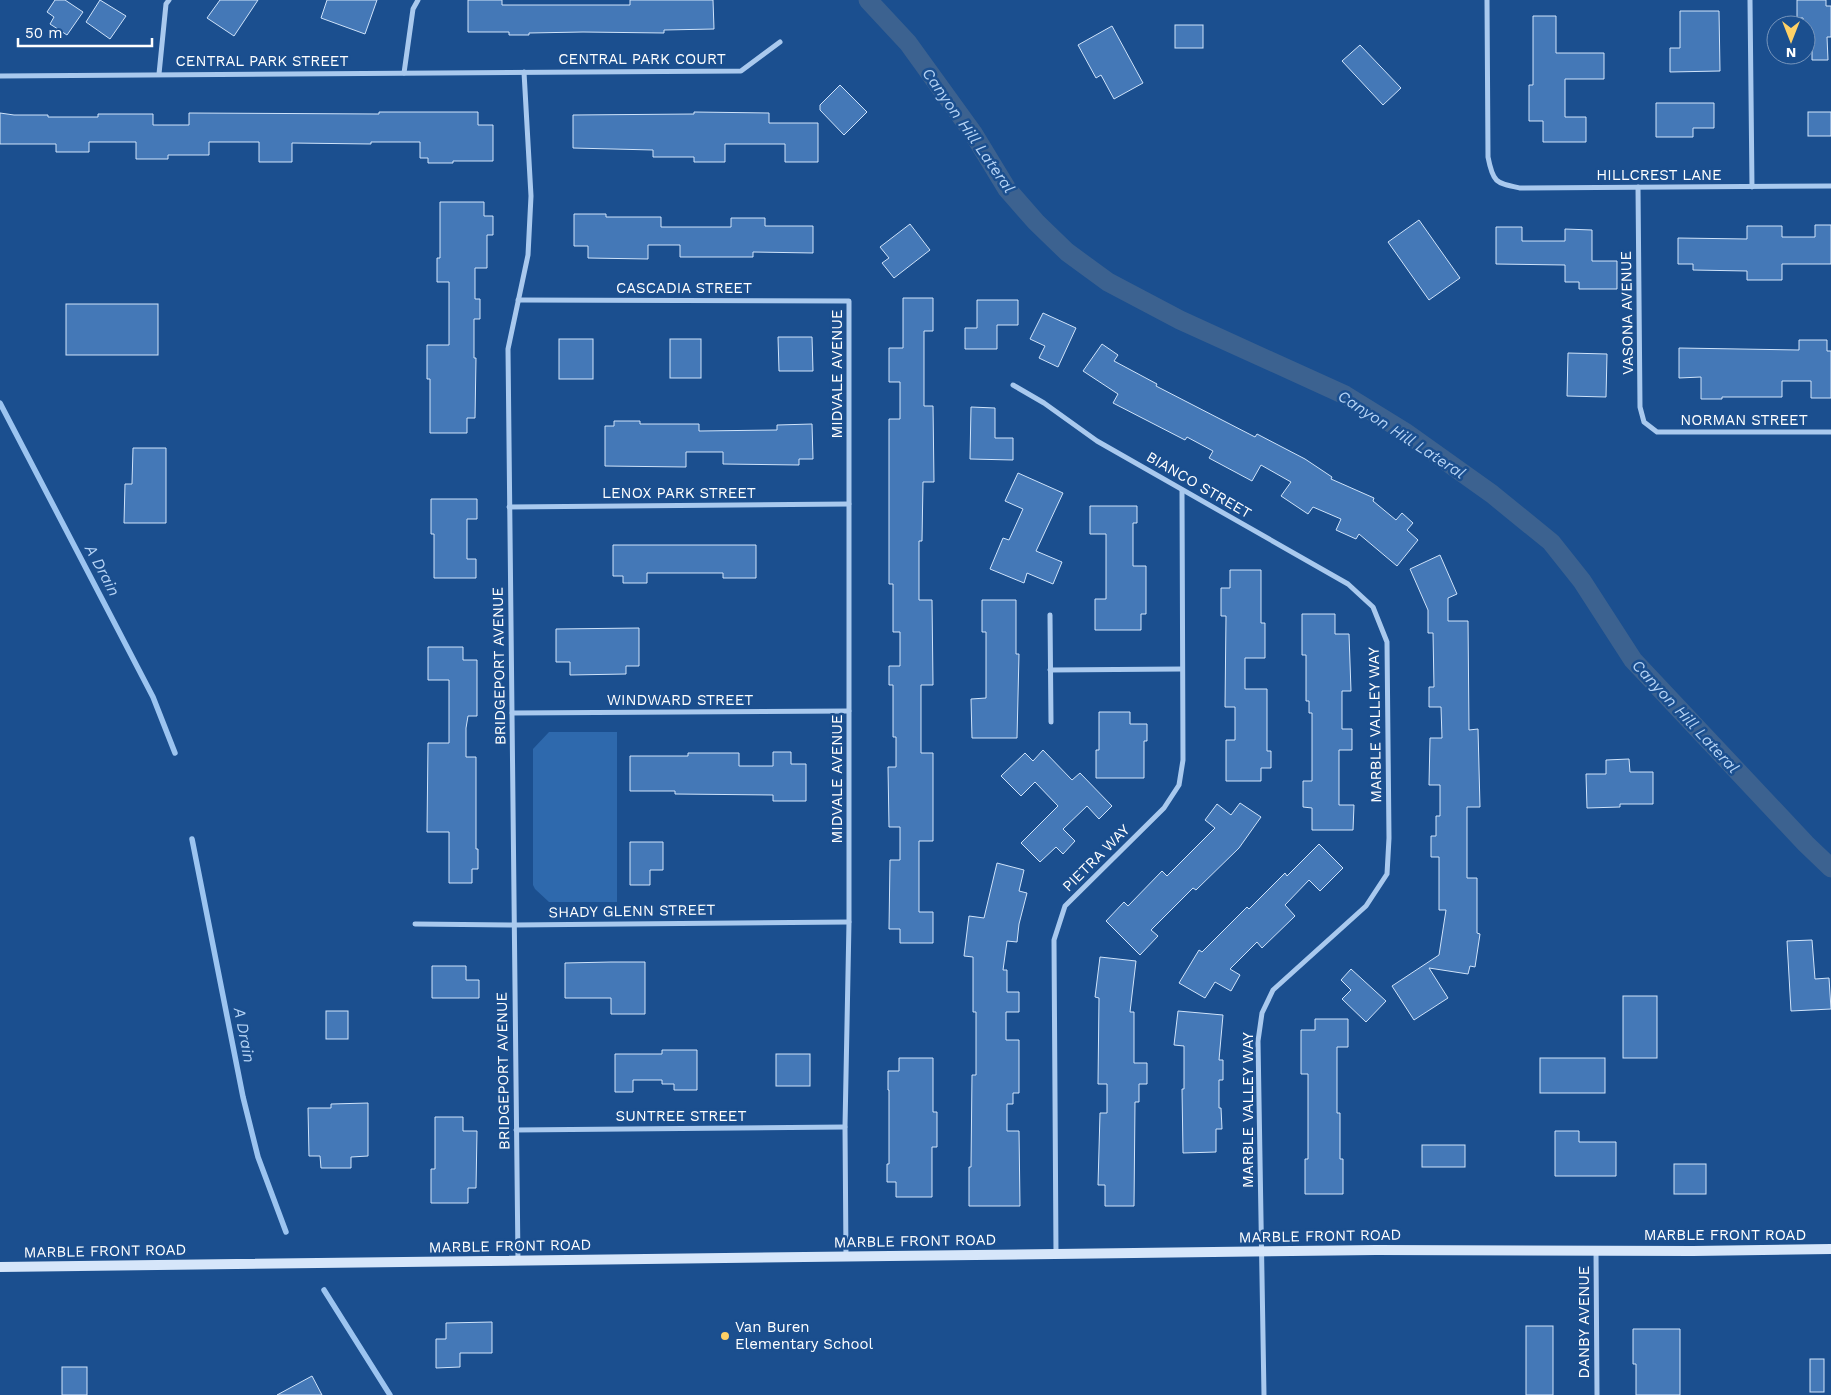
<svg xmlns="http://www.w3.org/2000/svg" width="1831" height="1395" viewBox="0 0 1831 1395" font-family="'Work Sans',sans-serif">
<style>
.green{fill:#2e69ad}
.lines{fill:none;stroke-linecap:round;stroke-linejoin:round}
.stream{stroke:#9cc4f0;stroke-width:5.5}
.canal{stroke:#3c6290;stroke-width:19}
.building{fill:#4478b7;stroke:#cfe3fa}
.street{stroke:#a9c9ee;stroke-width:5}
.secondary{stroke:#d6e6fa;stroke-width:10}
.poi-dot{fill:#ffd166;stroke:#1b4f8f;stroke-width:2}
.labels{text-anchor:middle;stroke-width:5;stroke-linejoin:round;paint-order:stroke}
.street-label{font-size:15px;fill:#fff;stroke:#1b4f8f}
.poi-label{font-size:15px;fill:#fff;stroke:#1b4f8f;text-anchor:start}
.water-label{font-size:16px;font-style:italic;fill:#b5d3f5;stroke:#1b4f8f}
</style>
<rect width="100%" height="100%" fill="#1b4f8f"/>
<path class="green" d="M549,732H617V902H549L535,889L533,885V749Z"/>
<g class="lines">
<g class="stream">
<path d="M0,403L153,697L175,753"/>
<path d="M192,839L243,1097L258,1157L286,1232"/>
<path d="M324,1290L390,1395"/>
</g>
<path class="canal" d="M868,0L908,43L973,133L1007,189L1036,222L1067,252L1108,282L1180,320L1345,395L1405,432L1492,494L1551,542L1582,581L1633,660L1806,844L1831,868"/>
</g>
<g class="building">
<path d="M55,0H65L83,12L67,35L50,24L54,17L47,12Z"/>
<path d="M100,0L126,16L110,39L86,22Z"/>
<path d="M220,0H258L234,36L207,18Z"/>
<path d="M327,0H377L365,34L321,18Z"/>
<path d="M468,0H502V5H630V0H713L714,29L664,30V33L583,32L529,33V35H509V32H468Z"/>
<path d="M1797,0H1826V6H1831V37H1827L1828,60H1812V47H1806V25H1803V18H1797Z"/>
<path d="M1680,11H1719L1720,71L1670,72V48H1680Z"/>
<path d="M1533,16H1556V53H1604V79H1565V117H1586V142H1543V121H1529V85H1533Z"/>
<rect x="1175" y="25" width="28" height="23"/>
<path d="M1112,26L1143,83L1114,99L1101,75L1096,78L1078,45Z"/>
<path d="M1360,45L1401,88L1383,105L1342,61Z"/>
<path d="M840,85L867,112L844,135L820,110V105Z"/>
<path d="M1656,103H1714V128H1693V137H1656Z"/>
<path d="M379,112H478V125H493V161H453V163H428V158H420V142H371V144L292,143V162H259V142H209V155H168V159H136V142H89V152H56V144H0V113L14,115H48V117H98V114H153V125H189V113L379,114Z"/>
<path d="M694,112L769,113V123H818V162H785V144H725V162H694V157H653V150L573,148V115L694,114Z"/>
<rect x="1808" y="112" width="23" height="24"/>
<path d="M440,202H484V216H493V235H487V268H475V299H480V319H474V358H476L475,418H467V433H430V379H427V345H449V282H437V258H440Z"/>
<path d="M574,214H606V217H661V227H731V218H765V226H813V253L753,252V257H680V245H648V259L588,258V246H574Z"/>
<path d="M1419,220L1460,278L1429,300L1388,242Z"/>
<path d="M910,224L930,250L894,278L882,263L889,258L880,247Z"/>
<path d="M1815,225H1831V264H1782V280H1747V271L1693,270V264H1678V238L1747,239V226H1782V237H1815Z"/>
<path d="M1496,227H1522V241H1565V229L1592,230V261H1617V289H1579V282H1565V265L1496,264Z"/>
<path d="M903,298H933V331H924V406H933L934,482H923L922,541H919V600H932L933,685H921V753H933V841H919V912H933V943H900V929H889L890,860H900V827H889L888,767H896V737H893V685H889V666H900V632H893V584H889V419H900V382H889V348H903Z"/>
<path d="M977,300H1018V325H997V349H965V328H977Z"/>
<rect x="66" y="304" width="92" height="51"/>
<path d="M1043,313L1076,328L1058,367L1039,358L1045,346L1030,339Z"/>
<path d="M778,337H812L813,371H779Z"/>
<rect x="559" y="339" width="34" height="40"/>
<rect x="670" y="339" width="31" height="39"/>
<path d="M1799,340H1827V351H1831V398H1811V381H1782V397H1722V399H1701V377L1679,378V348L1799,350Z"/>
<path d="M1102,344L1118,355L1114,361L1157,384L1156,386L1255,437L1257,434L1305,459L1332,477L1331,479L1374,498L1373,501L1396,520L1402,513L1413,523L1407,530L1418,540L1397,566L1359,534L1356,539L1336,530L1341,519L1313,507L1308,514L1281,496L1291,482L1261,465L1252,481L1209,458L1213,451L1187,437L1185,440L1113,403L1118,394L1083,371Z"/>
<path d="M1568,353L1607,354L1606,397L1567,396Z"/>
<path d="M971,407L995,408V438H1013V460L970,459Z"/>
<path d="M614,421H640V424H699V431L777,430V425L812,424L813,459H799V465L723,464V452H686V467L605,466V426H614Z"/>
<path d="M133,448H166V523H124L125,484H132Z"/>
<path d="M1018,473L1063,493L1036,551L1062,562L1053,584L1027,573L1024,583L990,569L1003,538L1009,540L1023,509L1005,501Z"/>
<path d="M431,499H477V519H467V559H476V578H434V534H431Z"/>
<path d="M1090,506H1137V523H1133V566H1146V614H1141V630H1095V599H1106V534H1090Z"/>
<path d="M613,545H756V578H723V573H647V583H623V576H613Z"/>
<path d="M1440,555L1457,594L1448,598V621H1468L1469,730L1478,729L1480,807H1467V878H1477V933L1480,934L1475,967L1470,966L1468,974L1429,968L1448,998L1414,1020L1392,986L1439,955L1446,910H1439V857H1431V836H1436V816H1440V785H1429L1430,738H1442L1441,707H1429V687H1434L1433,633H1428V610L1410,569Z"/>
<path d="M1230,570H1261V623H1265V658H1245V689H1267V751H1271V768H1261V781H1226V740H1235V707H1225L1226,616H1221V588H1230Z"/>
<path d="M982,600H1016V654H1019L1017,738H972L971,699L986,698V632H982Z"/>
<path d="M1302,614H1335V634H1349L1351,691H1342V729H1352V750H1339V805H1354L1353,830H1312V808L1303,807V781H1312V713H1309V701H1306V655H1302Z"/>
<path d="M639,628V666H626V674L570,675V662H556V629Z"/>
<path d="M428,647H463V660H477V716H468L466,728V757H476V849H478V869H472V883H449V832H427L428,743H449V680H428Z"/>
<path d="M1099,712H1130V724H1147V741H1144V778H1096V750H1099Z"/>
<path d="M1043,750L1072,780L1080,773L1112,806L1099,819L1087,806L1063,829L1075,841L1063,854L1056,847L1040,862L1021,843L1058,806L1035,782L1021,796L1001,776L1025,753L1033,761Z"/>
<path d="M773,752H791V764H806V801H773V795L675,794V791H630V756H688V753H739V766H773Z"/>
<path d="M1629,759L1630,772H1653V804H1620V807L1587,808L1586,774H1606V760Z"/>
<path d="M1240,803L1261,817L1239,848L1196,890L1193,888L1151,930L1158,936L1140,955L1106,921L1124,902L1128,906L1162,871L1167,876L1215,828L1205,820L1217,804L1231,815Z"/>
<path d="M630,842H663V870H650V885H630Z"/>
<path d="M1319,844L1343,868L1320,891L1309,880L1285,905L1295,916L1262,948L1257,942L1230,969L1240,975L1231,991L1215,982L1205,998L1179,983L1199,950L1202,952L1247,907L1249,909L1285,873L1287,876Z"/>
<path d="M997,863L1024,870L1019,891L1027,893L1019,924L1017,942L1007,941L1003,970H1007V992H1019V1012H1006V1040H1019V1093H1013V1104H1007V1131H1019L1020,1206H969V1167H971L972,1075H976V1012H973V957L964,956L969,916L984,918Z"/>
<path d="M1812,940L1815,979L1829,978L1831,1009L1791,1011L1787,941Z"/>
<path d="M1100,957L1136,961L1130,1012H1134V1063H1147V1084H1139V1102H1135L1134,1206H1105V1185H1098L1100,1113H1107V1084H1098L1099,998L1095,997Z"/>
<path d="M611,962H645V1014H611V998H565V963Z"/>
<path d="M432,966H466V980H479V998H432Z"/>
<path d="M1351,969L1386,1001L1366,1022L1342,999L1351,990L1341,980Z"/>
<rect x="1623" y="996" width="34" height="62"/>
<rect x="326" y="1011" width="22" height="28"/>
<path d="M1178,1011L1223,1015L1219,1060H1223V1080H1219V1108H1221L1222,1129H1216V1152L1183,1153L1182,1089H1184V1046L1174,1045Z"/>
<path d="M1315,1019H1348V1047H1337V1113H1340V1159H1343V1194H1305V1159H1308V1074H1301V1030H1315Z"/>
<path d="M662,1050H697V1090H674V1084H662V1080H633V1092H615V1054H662Z"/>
<rect x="776" y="1054" width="34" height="32"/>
<path d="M899,1058H933V1112H937V1147H932V1197H896V1182H887V1164H889V1090H888V1071H899Z"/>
<rect x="1540" y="1058" width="65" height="35"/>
<path d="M368,1103V1156L351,1157V1168H321L320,1156H309L308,1108H331V1104Z"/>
<path d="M435,1117H463V1131H477L476,1188H468V1203H431V1169H435Z"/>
<path d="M1555,1131H1579V1142H1616V1176H1555Z"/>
<rect x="1422" y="1145" width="43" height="22"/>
<rect x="1674" y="1164" width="32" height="30"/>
<path d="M492,1322V1353H460V1367L436,1368V1339H446V1323Z"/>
<rect x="1526" y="1326" width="27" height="69"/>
<path d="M1633,1329H1680V1395H1636V1364H1633Z"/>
<rect x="1810" y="1359" width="14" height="33"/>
<rect x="62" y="1367" width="25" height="28"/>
<path d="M312,1376L322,1395H277Z"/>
</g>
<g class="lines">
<g class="street">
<path d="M1487,0L1488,157C1493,183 1496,183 1520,188L1831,186"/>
<path d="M1750,0L1752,187"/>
<path d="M404,73L413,9L418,0"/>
<path d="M159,74L166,4L169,0"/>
<path d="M0,76L741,71L780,42"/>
<path d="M1638,187L1640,407L1644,422L1657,432H1831"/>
<path d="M518,300L849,301V922L845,1127L846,1257"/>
<path d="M1013,385L1044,403L1097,441L1348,584L1373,607L1387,642L1389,838L1387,874L1366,906L1273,990L1262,1013L1258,1041L1264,1395"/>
<path d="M509,507L849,504"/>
<path d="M1050,615L1051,722"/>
<path d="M1050,670L1182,669"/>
<path d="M512,713L849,711"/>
<path d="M415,924L514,925L849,922"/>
<path d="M516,1130L845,1127"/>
<path d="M1596,1250L1597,1395"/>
<path d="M1056,1254L1054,940L1065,906L1164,808L1179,785L1183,760L1182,490"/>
<path d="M518,1261L508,349L528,255L531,196L524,72"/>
</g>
<path class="secondary" d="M0,1267L1376,1250L1693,1251L1831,1249"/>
</g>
<circle class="poi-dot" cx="725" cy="1336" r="5"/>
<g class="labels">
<g class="street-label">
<text x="642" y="64">CENTRAL PARK COURT</text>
<text x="262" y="66">CENTRAL PARK STREET</text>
<text x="1659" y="180">HILLCREST LANE</text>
<text x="684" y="293">CASCADIA STREET</text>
<text transform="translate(1627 313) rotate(-91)" y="5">VASONA AVENUE</text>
<text transform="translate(837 374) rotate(-90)" y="5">MIDVALE AVENUE</text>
<text x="1744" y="425">NORMAN STREET</text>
<text transform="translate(1199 485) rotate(30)" y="5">BIANCO STREET</text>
<text x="679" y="498">LENOX PARK STREET</text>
<text transform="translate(499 666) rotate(-91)" y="5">BRIDGEPORT AVENUE</text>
<text x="680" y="705">WINDWARD STREET</text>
<text transform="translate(1375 725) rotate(-91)" y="5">MARBLE VALLEY WAY</text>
<text transform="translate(837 779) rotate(-90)" y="5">MIDVALE AVENUE</text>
<text transform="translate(1096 858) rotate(-45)" y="5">PIETRA WAY</text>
<text transform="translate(632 911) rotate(-1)" y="5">SHADY GLENN STREET</text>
<text transform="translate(503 1071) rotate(-91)" y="5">BRIDGEPORT AVENUE</text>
<text transform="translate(1248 1110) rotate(-90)" y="5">MARBLE VALLEY WAY</text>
<text x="681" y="1121">SUNTREE STREET</text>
<text x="1725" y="1240">MARBLE FRONT ROAD</text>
<text transform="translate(1320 1236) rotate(-1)" y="5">MARBLE FRONT ROAD</text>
<text transform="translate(915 1241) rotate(-1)" y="5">MARBLE FRONT ROAD</text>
<text transform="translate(510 1246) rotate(-1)" y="5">MARBLE FRONT ROAD</text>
<text transform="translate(105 1251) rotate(-1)" y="5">MARBLE FRONT ROAD</text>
<text transform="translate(1584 1322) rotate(-90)" y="5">DANBY AVENUE</text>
</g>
<g class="poi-label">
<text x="735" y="1332">Van Buren<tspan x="735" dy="17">Elementary School</tspan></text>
</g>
<g class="water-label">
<text transform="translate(969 130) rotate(55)" y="6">Canyon Hill Lateral</text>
<text transform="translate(1402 434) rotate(33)" y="6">Canyon Hill Lateral</text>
<text transform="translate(103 570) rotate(62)" y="6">A Drain</text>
<text transform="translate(1686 716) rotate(47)" y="6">Canyon Hill Lateral</text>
<text transform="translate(245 1035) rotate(79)" y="6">A Drain</text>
</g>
</g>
<g transform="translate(1791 40) rotate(180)"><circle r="24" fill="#1b4f8f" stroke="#7695bc"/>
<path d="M0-4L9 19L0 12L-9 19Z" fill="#ffd166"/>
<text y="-8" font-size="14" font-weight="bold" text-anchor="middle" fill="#ffffff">N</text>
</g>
<path d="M18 38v8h134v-8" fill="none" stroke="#ffffff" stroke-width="2.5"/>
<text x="25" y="38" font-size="15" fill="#ffffff" stroke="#1b4f8f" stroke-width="4" paint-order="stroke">50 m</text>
</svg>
